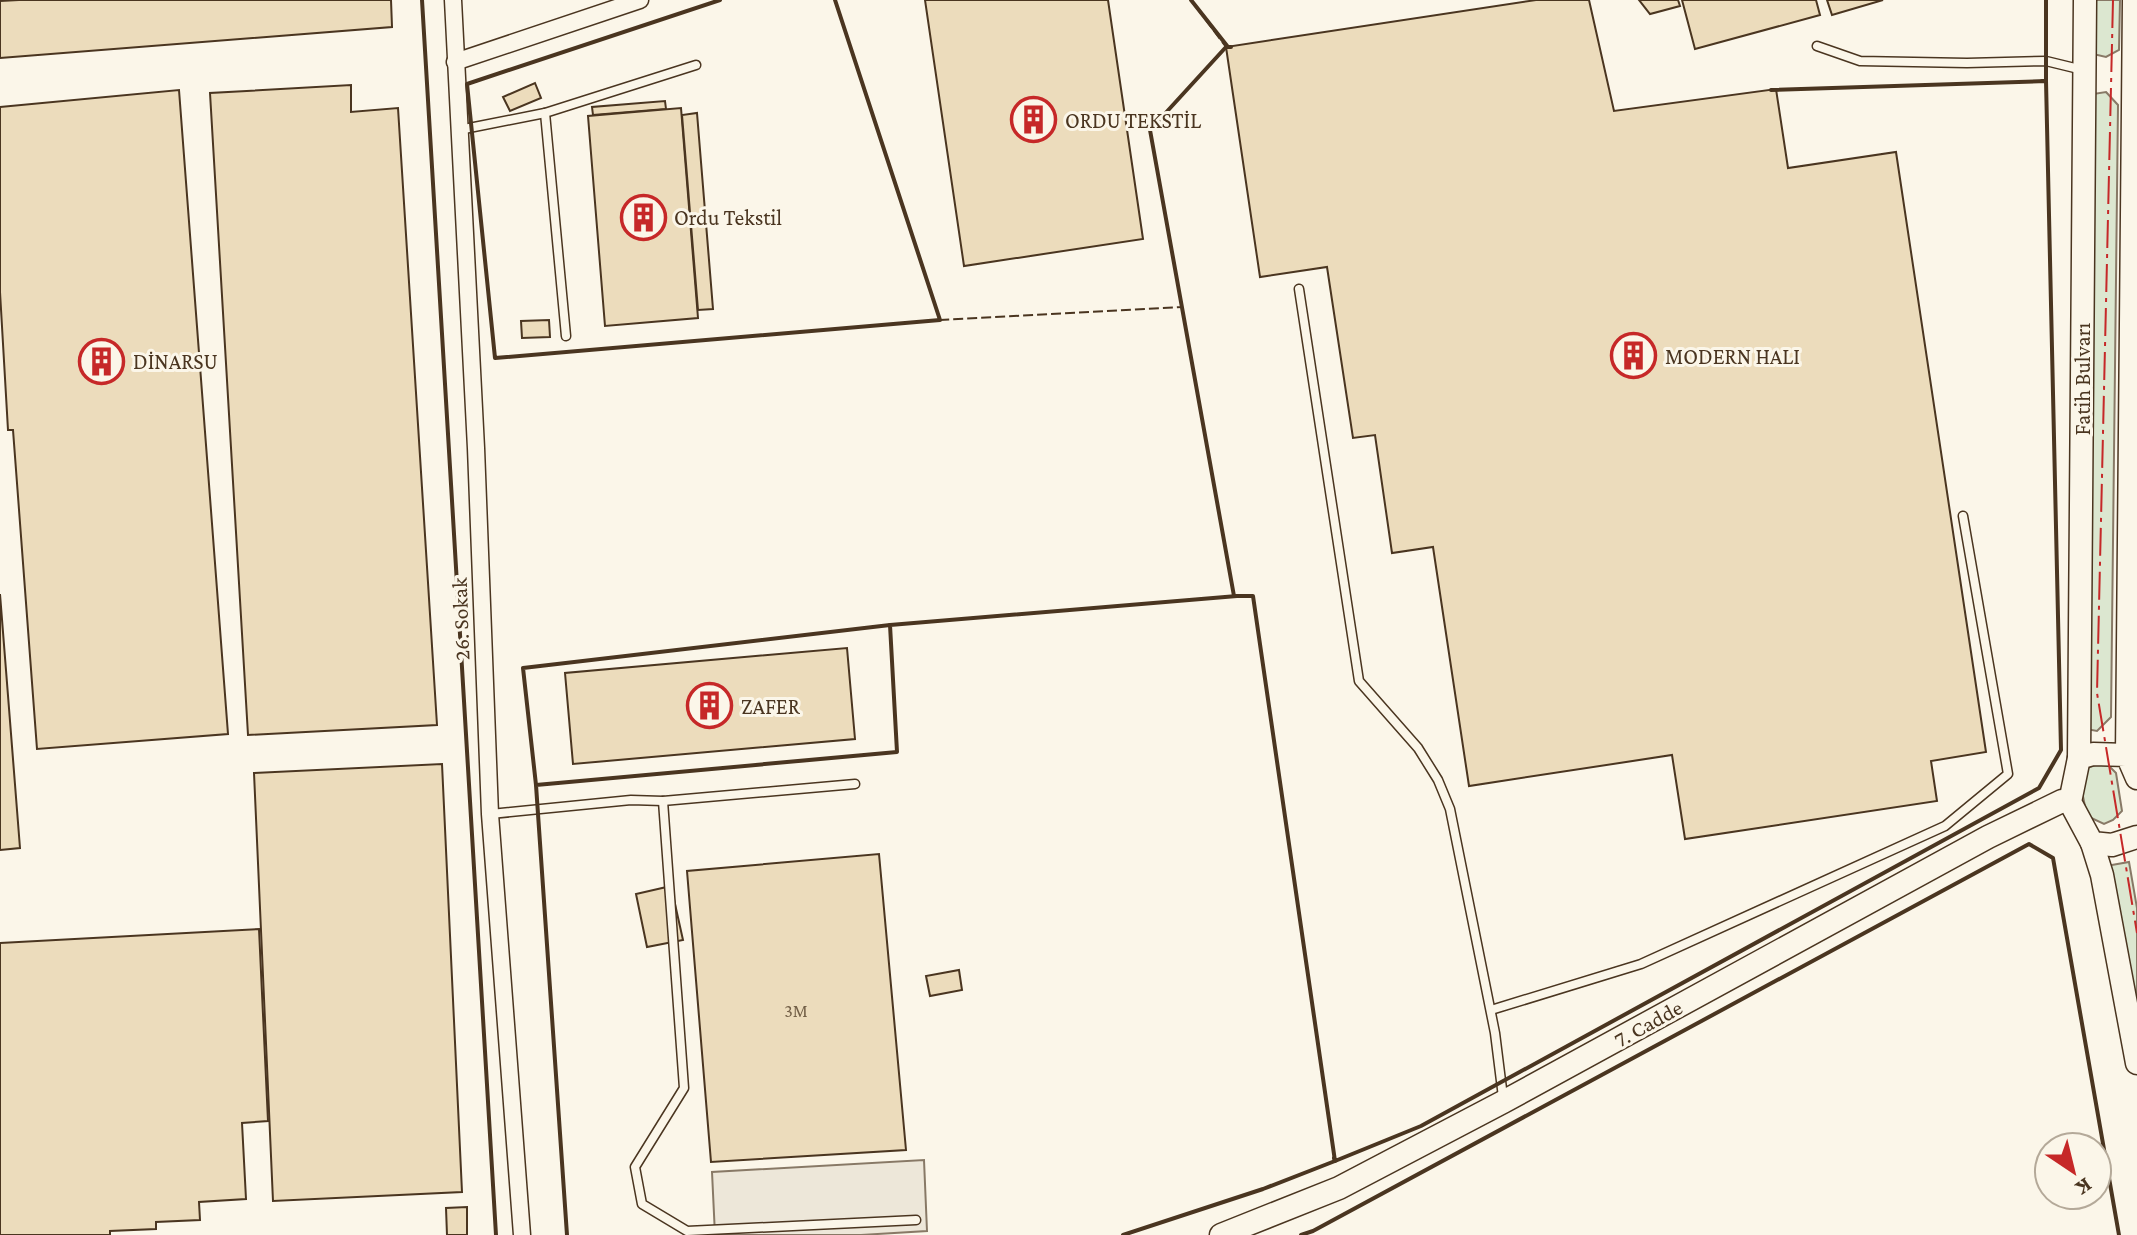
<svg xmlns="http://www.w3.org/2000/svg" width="2137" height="1235" viewBox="0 0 2137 1235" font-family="'Crimson Pro',serif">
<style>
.green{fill:#dce7d0;stroke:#887966;stroke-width:2}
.parking{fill:#ede7d9;stroke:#887966;stroke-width:2}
.building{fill:#ecdcbc;stroke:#4a3520;stroke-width:2}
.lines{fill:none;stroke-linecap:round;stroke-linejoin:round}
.lane-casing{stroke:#4a3520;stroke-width:11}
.street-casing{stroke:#4a3520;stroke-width:19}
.secondary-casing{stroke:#4a3520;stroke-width:25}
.lane{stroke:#fbf6e9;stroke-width:8}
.street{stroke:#fbf6e9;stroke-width:16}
.secondary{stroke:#fbf6e9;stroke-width:22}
.fence{stroke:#4a3520;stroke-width:2;stroke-dasharray:10 4;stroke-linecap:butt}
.wall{stroke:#4a3520;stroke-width:4}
.power{stroke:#c62828;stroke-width:2;stroke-dasharray:28 6 4 6;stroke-linecap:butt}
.labels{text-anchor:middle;stroke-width:6;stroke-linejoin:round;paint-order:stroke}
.number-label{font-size:18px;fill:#725f47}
.poi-label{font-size:22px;fill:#4a3520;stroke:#fbf6e9;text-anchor:start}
.street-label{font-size:22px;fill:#4a3520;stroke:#fbf6e9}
</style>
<rect width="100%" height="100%" fill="#fbf6e9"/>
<g class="green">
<path d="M2094,0H2120L2119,50L2106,57L2093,54Z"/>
<path d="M2106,92L2118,105L2111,717L2097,731L2086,729L2093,94Z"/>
<path d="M2105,762L2116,773L2122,811L2113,820L2104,824L2087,816L2080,782L2089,767Z"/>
<path d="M2129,862L2137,908V1015L2106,866Z"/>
</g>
<path class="parking" d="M924,1160L927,1231L861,1235H715L712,1172Z"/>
<g class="building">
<path d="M19,0H391L392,27L0,58V1Z"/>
<path d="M925,0H1108L1143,239L964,266Z"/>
<path d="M1536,0H1589L1614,111L1776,89L1788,168L1896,152L1986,752L1931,761L1937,801L1685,839L1672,755L1469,786L1433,547L1392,553L1375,435L1353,438L1327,267L1260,277L1226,47Z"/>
<path d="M1639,0H1678L1680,6L1650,14Z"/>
<path d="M1682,0H1816L1820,15L1695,49Z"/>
<path d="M1827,0H1883L1832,15Z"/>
<path d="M535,83L541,98L510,111L503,97Z"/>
<path d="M351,85V112L398,108L437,725L248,735L210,93Z"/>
<path d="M179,90L228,734L37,749L13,430H8L0,292V107Z"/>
<path d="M665,101L666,109L593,115L592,107Z"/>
<path d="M681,108L698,318L605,326L588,116Z"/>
<path d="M697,113L713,309L698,310L682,115Z"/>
<path d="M549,320L550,337L522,338L521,321Z"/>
<path d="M0,594L20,848L0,850Z"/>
<path d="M847,648L855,739L573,764L565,673Z"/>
<path d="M442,764L462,1192L273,1201L254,773Z"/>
<path d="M879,854L906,1150L711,1162L687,871Z"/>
<path d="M671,886L683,940L647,947L636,894Z"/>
<path d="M259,929L268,1121L242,1123L246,1199L199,1202L200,1220L156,1222V1229L110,1231V1235H0V943Z"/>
<path d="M959,970L962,990L930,996L926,976Z"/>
<path d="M467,1207V1235H447L446,1208Z"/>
</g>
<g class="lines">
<defs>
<g id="lane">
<path d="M1817,46L1860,61L1967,63L2046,61L2083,70"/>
<path d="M459,130L545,113"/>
<path d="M1299,289L1359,681L1418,748L1438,780L1450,809L1495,1033L1503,1097"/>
<path d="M566,336L545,113L696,65"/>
<path d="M663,801L684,1088L635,1167L642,1204L687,1231L916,1220"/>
<path d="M491,814L631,800L663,801L855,784"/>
<path d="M1491,1010L1641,964L1945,826L2008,774L1963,516"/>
</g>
<g id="street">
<path d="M453,0L476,448L490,814L522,1235"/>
<path d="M455,62L640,0"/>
</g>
<g id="secondary">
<path d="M2127,755L2134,0"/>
<path d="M2079,758L2085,0"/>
<path d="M2137,778L2127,755L2093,754L2079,758L2070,802L2092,843L2112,845L2137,837"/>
<path d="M2092,843L2102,875L2137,1063"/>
<path d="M1221,1235L1339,1188L1503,1102L1988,837L2062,801L2070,802"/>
</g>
</defs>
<use href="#lane" class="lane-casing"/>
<use href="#street" class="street-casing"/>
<use href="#secondary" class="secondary-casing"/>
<use href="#lane" class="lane"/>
<use href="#street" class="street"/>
<use href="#secondary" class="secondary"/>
<path class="fence" d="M835,0L940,320L1182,307L1150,130L1226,47L1191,0"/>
<g class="wall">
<path d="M422,0L496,1235"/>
<path d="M720,0L467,84L495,358L940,320L835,0"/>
<path d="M1191,0L1228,47"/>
<path d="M1231,47H1226L1150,130L1234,596H1253L1335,1161L1421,1126L2039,788L2061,750L2046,81L1771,90"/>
<path d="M2042,81H2046V0"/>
<path d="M536,785L523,668L890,625"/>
<path d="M567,1235L536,785L897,752L890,625L1237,596"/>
<path d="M1123,1235L1263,1189L1335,1161L1334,1158"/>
<path d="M1301,1235L1313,1231L2029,844L2053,858L2119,1235"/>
</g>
<path class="power" d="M2113,0L2097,693L2137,933"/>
</g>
<defs>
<symbol id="building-ring" viewBox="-11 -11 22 22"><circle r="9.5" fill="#fbf6e9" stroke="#c62828" stroke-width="1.5"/><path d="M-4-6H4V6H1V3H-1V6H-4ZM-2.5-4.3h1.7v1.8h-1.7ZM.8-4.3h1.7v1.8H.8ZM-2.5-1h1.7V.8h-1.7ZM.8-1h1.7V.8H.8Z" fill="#c62828"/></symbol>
</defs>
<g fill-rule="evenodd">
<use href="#building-ring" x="1008" y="94" width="51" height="51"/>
<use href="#building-ring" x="618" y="192" width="51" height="51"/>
<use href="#building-ring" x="1608" y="330" width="51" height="51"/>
<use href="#building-ring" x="76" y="336" width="51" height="51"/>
<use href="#building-ring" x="684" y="680" width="51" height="51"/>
</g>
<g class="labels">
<g class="number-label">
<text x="796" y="1017">3M</text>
</g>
<g class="poi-label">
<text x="1065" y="128">ORDU TEKSTİL</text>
<text x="674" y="225">Ordu Tekstil</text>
<text x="1665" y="364">MODERN HALI</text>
<text x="133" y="369">DİNARSU</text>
<text x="741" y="714">ZAFER</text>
</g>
<g class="street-label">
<text transform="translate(2082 379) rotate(-90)" y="8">Fatih Bulvarı</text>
<text transform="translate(460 619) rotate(-92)" y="8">26. Sokak</text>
<text transform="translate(1648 1023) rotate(-29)" y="8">7. Cadde</text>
</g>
</g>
<g transform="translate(2073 1171) rotate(145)"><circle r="38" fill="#fbf6e9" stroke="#b4a999" stroke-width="2"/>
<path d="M0-6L14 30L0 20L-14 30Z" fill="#c62828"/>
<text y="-12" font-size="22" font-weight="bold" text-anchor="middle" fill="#4a3520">K</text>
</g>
</svg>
